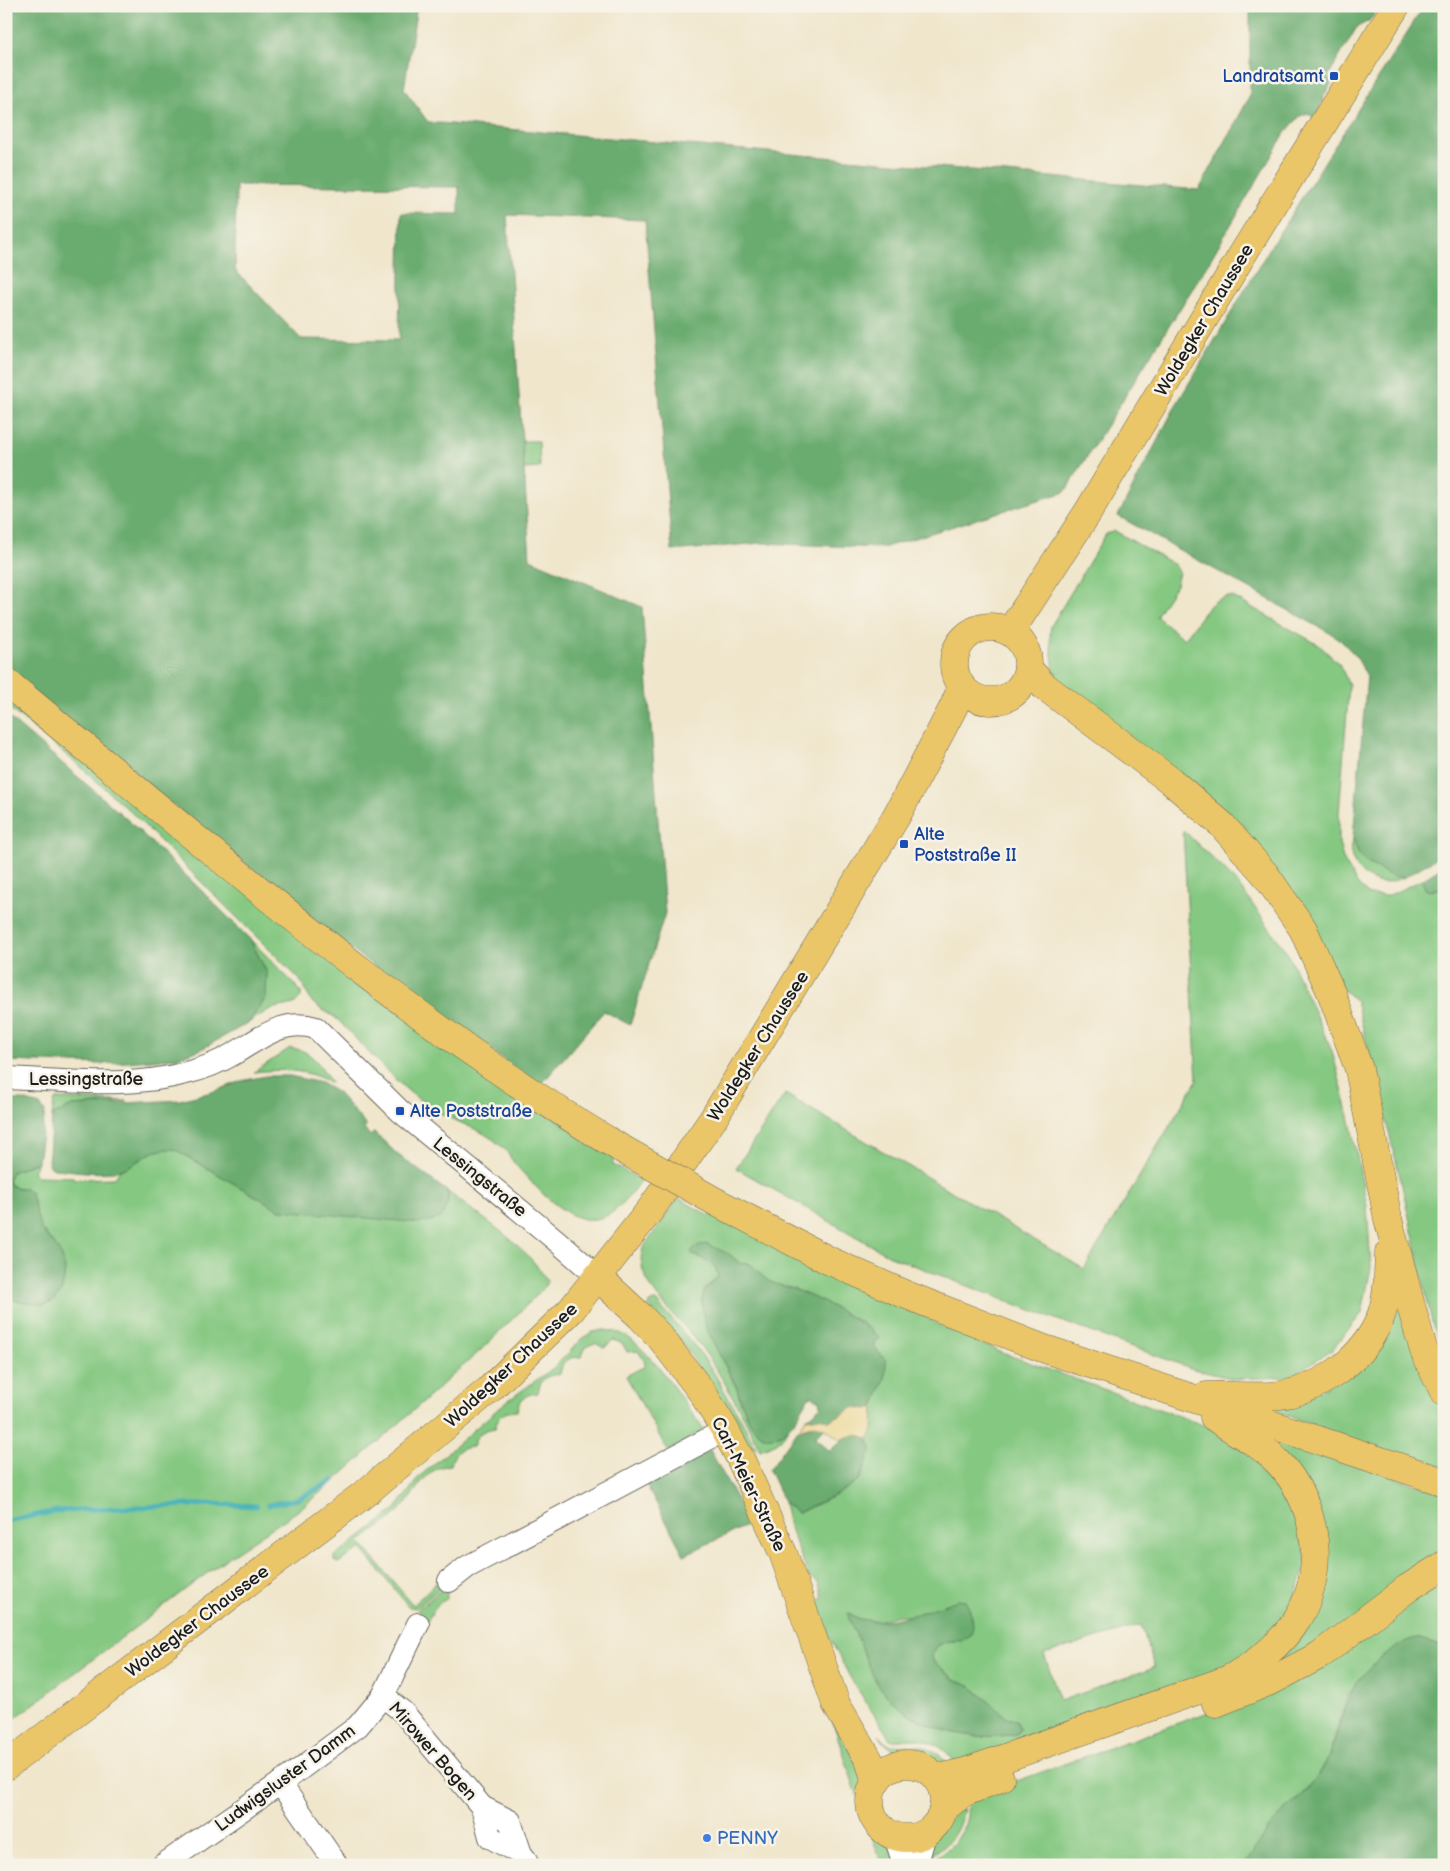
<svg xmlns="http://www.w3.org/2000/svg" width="1450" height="1871" viewBox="0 0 1450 1871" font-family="'Balsamiq Sans',sans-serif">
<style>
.green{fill:#84c881;stroke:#50724e;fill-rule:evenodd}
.forest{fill:#6bac6f;stroke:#446446;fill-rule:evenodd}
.sand{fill:#eeda9e;stroke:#857b5d}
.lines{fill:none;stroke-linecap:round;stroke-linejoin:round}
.stream{stroke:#3fb0b6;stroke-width:5}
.minor-casing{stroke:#66635a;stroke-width:24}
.major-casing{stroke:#66635a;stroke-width:29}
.minor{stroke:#fff;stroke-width:22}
.major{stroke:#ebc669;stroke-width:28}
.major-bridge-casing{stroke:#66635a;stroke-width:29;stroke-linecap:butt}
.major-bridge{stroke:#ebc669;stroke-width:28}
.transit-dot{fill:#1a4fb4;stroke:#f7f3e8;stroke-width:2}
.shop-dot{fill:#3f7fe0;stroke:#f7f3e8;stroke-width:2}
.labels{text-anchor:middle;stroke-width:5;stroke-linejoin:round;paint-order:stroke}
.transit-label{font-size:18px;fill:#164399;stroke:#f7f3e8;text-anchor:start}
.street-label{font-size:18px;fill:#1c1c1c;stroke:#f7f3e8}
.shop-label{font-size:18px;fill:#366cbe;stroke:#f7f3e8;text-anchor:start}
</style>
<rect width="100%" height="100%" fill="#f7f3e8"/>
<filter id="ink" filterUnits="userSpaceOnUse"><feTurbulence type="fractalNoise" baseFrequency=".02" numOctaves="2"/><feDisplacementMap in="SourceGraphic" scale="10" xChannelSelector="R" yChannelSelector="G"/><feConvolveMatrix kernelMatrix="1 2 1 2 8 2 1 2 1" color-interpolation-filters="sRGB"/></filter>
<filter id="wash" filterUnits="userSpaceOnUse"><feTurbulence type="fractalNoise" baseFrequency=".0096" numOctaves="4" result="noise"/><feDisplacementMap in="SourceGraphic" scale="20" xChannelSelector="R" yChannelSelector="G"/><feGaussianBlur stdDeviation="1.12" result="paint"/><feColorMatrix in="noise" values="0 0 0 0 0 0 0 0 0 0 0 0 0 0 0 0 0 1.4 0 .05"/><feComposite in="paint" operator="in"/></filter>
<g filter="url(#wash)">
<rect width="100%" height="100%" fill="#f0e6cc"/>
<g class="green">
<path d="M522,441H539L540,468L524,469Z"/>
<path d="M1115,531L1175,565L1179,572L1176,585L1156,616L1184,639C1198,624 1209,594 1233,597L1319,645L1340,665L1349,685L1339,814V843L1343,859L1358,885L1369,895L1387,896L1422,880L1425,889L1430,891L1444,887V1348L1433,1327L1401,1181L1356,1001L1341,988L1286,889L1051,685C1058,666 1047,647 1051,626L1106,534Z"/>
<path d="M6,693L615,1158L612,1164L641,1180C626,1200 613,1222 585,1219C560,1216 531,1182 515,1164C510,1158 507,1150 501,1146C481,1127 451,1122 428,1106C394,1083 367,1049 338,1020C331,1013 320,1010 313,1003C308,997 305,988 300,980L134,815L80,766L6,706Z"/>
<path d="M1183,830L1235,880L1288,954L1332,1051L1349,1116L1367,1206L1371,1267L1362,1313L1332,1350L1290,1377L1234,1379L1193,1369L1028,1309L890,1256L736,1168L785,1094L1084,1269L1197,1080Z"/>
<path d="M1353,837L1358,853L1393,876L1405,877C1399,879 1392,882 1386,883C1370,884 1352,868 1351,852C1351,847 1353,841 1353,837Z"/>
<path d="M250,939L295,985L301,992V997L294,1004L270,1009L248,1023L266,998L267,973Z"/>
<path d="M290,1048C311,1049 322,1067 331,1083C307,1069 282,1069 254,1072Z"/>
<path d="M56,1099L127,1101L72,1106L52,1116L54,1101Z"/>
<path d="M158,1149H174L280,1210L448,1202V1192C480,1217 527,1245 547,1281L546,1286L481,1350L338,1478L296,1512L227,1558L6,1725V1299L44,1304L52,1302L61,1293L62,1256L55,1245L41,1229L36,1217L34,1202L25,1188L14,1187L10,1185L8,1180L12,1172L38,1162L33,1171L36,1176L73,1177L76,1179L115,1178L120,1170Z"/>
<path d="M678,1198L710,1216L713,1212L900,1301L939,1325L1000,1352L1217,1430L1290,1487L1307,1563L1287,1621L1242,1663L955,1763C946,1748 929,1738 910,1739C903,1739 897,1742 890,1739L851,1679L830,1639L817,1603L823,1597L818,1582L809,1577L788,1523L784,1502L798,1513L838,1494L860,1479L872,1448L868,1439L873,1430L874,1407L885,1378L886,1361L874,1347V1341L880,1338L861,1322L794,1289L771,1283L760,1275L748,1263L741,1264L729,1254L693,1255C706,1260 715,1261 718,1276L704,1290L702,1301L706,1323L722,1360L737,1389L741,1404L779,1434L789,1429L777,1443L760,1450C743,1414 723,1377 699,1344C684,1324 664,1308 651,1287C644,1275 638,1262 643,1248ZM849,1613C876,1632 890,1611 908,1616C926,1621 944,1633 961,1641C948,1641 939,1641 932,1654L933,1661L954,1679L968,1684L1007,1717L1017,1722L1020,1729L1016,1734C972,1742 922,1731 889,1698C875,1685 867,1663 861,1645C858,1636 848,1622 849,1613ZM1141,1625L1155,1667L1060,1701L1044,1654Z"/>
<path d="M1394,1288L1444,1404V1473L1266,1408L1325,1388Z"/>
<path d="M653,1301H656L694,1345L711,1368L742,1421L756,1449L747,1445L687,1349L648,1305Z"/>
<path d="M604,1330C612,1331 620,1332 626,1336C654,1354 684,1403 704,1430L668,1451L626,1376L645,1366L644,1360L638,1351L627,1352L622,1343L613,1340L604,1348L595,1343L585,1347L582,1357L571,1358L563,1363L560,1374C545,1376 541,1378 538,1393C525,1394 520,1399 517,1411C503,1411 498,1416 495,1428C482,1430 476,1434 473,1447C459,1448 454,1452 451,1465C424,1467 417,1493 400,1510C389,1522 373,1531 360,1542L413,1605L440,1579L445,1584L416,1608L409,1607L361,1548L338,1563L334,1561V1557L395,1510L419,1477L506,1402L552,1369L582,1339L593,1332Z"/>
<path d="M1262,1435L1444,1493V1559L1316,1650L1251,1673L1321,1564Z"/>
<path d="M1444,1572V1648L1418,1638L1348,1695L1328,1758L1315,1781L1273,1823L1245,1865H931C933,1857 939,1856 945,1851C962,1838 970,1820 967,1799L1217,1709Z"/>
<path d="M447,1585V1599L439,1603L427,1621L417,1610Z"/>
<path d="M832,1720L868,1783L863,1799L864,1807L859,1814L861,1807Z"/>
<path d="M879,1735L889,1745L923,1746L941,1756L950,1766C925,1765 893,1759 879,1735Z"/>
<path d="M964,1809C961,1821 957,1833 948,1842C941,1850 932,1853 927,1862L933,1838L943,1827L951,1812Z"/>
<path d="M865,1827C883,1828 893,1851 899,1865H882L871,1833Z"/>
</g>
<g class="forest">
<path d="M6,6H417L404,89L428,122L1199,190L1250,96V6H1382L1369,21L1357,27L1328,76L1331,84L1323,98L1316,120L1308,113L1300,116L1285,133L1203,272L1065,492L882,548L761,543L672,551L645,220L507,215L530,559L642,607L665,913L630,1025L604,1011L540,1086L353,951L6,670ZM236,185L459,187V214L401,213L399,340L301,339L235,270Z"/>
<path d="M1424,6H1444V853L1405,877H1393L1364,861L1358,853L1353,837L1367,676L1356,656L1337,637L1118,516L1176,405L1271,246Z"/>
<path d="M6,715L128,820L202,891L250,939L267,973L266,998L248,1023L200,1050L175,1058L103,1064L6,1061Z"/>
<path d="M1444,866V887L1430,891L1425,889L1422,880Z"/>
<path d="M266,1076H290L321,1083L338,1093L367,1126L364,1129L371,1136L374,1132L397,1154L448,1192V1202L441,1218L419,1223L280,1210L174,1149C146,1149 143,1162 120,1170C105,1176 71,1170 54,1169L48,1165L52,1116L72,1106L180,1100L216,1091L241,1081Z"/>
<path d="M6,1100H23L40,1105L45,1112L38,1162L12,1172L8,1180L10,1185C16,1189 23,1187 30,1191L41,1229L55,1245L62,1256L65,1269L64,1279L61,1293L52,1302L44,1305L6,1299Z"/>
<path d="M707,1244L729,1254L740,1264C755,1261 758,1276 771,1282C778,1286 786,1286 793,1289C824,1301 856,1317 880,1338L874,1341V1347L886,1361L885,1378L874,1407L867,1409L855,1407L829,1421L820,1417L806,1419L821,1406L820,1401L812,1396L808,1398C801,1413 780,1450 759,1433C746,1422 743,1403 737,1389C726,1361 701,1332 702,1301C702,1289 712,1285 718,1276C715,1261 706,1260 693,1255L691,1251L695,1247Z"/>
<path d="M816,1424L825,1427L815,1438L830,1451C844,1437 860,1423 872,1448L860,1479L838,1494L797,1513L784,1502L769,1470L798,1430Z"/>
<path d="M710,1450L750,1524L684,1555L646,1484Z"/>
<path d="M958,1600L965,1601C972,1611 975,1624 971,1635C954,1646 942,1635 932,1654L933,1661L954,1679L968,1684L1007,1717L1017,1722L1020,1729L1016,1734C972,1742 923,1731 889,1698C875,1685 867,1663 861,1645C857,1635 848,1623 848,1613C876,1633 928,1609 958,1600Z"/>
<path d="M1418,1638L1444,1648V1865H1245C1254,1851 1262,1836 1273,1823C1285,1808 1304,1796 1316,1779C1349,1732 1332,1691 1388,1653C1398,1646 1406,1639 1418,1638Z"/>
</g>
<path class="sand" d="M855,1407L867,1409L874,1407L873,1430L868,1439C858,1432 850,1436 840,1440C825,1427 817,1420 798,1430L806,1419L820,1417L829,1421Z"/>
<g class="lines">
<g class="stream">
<path d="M268,1505L298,1499L332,1481"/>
<path d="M6,1521L57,1511L119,1508L211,1504L257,1506"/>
</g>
</g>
</g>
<g filter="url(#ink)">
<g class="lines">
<defs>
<g id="minor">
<path d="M6,1078C64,1080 129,1089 186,1073C203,1069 220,1062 235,1053C262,1037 284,1018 316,1028L400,1111L557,1241L598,1277"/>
<path d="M449,1581L467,1567L725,1430"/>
<path d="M383,1696L403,1712L482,1807L510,1821L521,1854"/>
<path d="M280,1783L337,1865"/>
<path d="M482,1807L490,1837L521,1854L526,1860"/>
<path d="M895,1836L904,1865"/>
<path d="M163,1865L299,1770L358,1726L383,1696L418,1624"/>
<path d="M920,1865L919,1856L925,1834"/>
</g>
<g id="major">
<circle cx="991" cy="664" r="37"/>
<path d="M1010,632L1088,512L1244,252L1396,6"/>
<path d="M1028,669L1044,686L1171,781L1221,824L1265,874L1303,929L1331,992L1359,1069L1388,1219L1411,1306L1424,1351L1444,1392"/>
<path d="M6,682C205,844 401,1019 622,1149"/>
<path d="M718,1203L830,1261L904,1294L1042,1348L1444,1482"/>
<path d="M598,1277L640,1316L660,1337L702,1392L725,1430L740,1458L783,1553L836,1704L869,1760L876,1782"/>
<path d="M1206,1396C1227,1395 1249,1397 1271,1396C1318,1393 1366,1359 1382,1313C1388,1294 1388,1274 1389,1253"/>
<path d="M1216,1703L1275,1679L1320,1655L1408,1588L1444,1565"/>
<circle cx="907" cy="1801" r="37"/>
<path d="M6,1766L368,1491L491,1388L571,1310L651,1209L713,1119L897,815L953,708L962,687"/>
<path d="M934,1776L943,1777L968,1771L1227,1680C1253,1666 1276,1649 1293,1625C1328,1576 1319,1506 1279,1463C1261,1443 1236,1433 1214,1417"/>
<path d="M943,1809L963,1793L1000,1778"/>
</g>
</defs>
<use href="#minor" class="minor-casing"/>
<use href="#major" class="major-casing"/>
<use href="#minor" class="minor"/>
<use href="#major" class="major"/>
<defs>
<path id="major-bridge" d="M622,1149L718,1203"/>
</defs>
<use href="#major-bridge" class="major-bridge-casing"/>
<use href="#major-bridge" class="major-bridge"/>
</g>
</g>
<g class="transit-dot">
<rect x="1329" y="71" width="10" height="10" rx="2.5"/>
<rect x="899" y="839" width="10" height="10" rx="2.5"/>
<rect x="395" y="1106" width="10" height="10" rx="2.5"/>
</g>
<circle class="shop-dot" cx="707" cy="1838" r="5"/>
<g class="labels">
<g class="transit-label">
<text x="1324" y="82" text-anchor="end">Landratsamt</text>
<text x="914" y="840">Alte<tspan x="914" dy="21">Poststraße II</tspan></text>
<text x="410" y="1117">Alte Poststraße</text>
</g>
<g class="street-label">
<text transform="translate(1204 320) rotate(-59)" y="6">Woldegker Chaussee</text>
<text transform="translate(758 1046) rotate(-58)" y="6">Woldegker Chaussee</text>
<text x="86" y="1085">Lessingstraße</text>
<text transform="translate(480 1177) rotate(39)" y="6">Lessingstraße</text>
<text transform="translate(511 1365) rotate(-43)" y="6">Woldegker Chaussee</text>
<text transform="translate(749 1484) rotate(64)" y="6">Carl-Meier-Straße</text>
<text transform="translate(197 1621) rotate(-37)" y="6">Woldegker Chaussee</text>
<text transform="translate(433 1751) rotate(49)" y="6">Mirower Bogen</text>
<text transform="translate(285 1778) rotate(-36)" y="6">Ludwigsluster Damm</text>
</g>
<g class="shop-label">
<text x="717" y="1844">PENNY</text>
</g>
</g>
<rect width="1450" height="1871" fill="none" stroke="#f7f3e8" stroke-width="25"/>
</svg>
